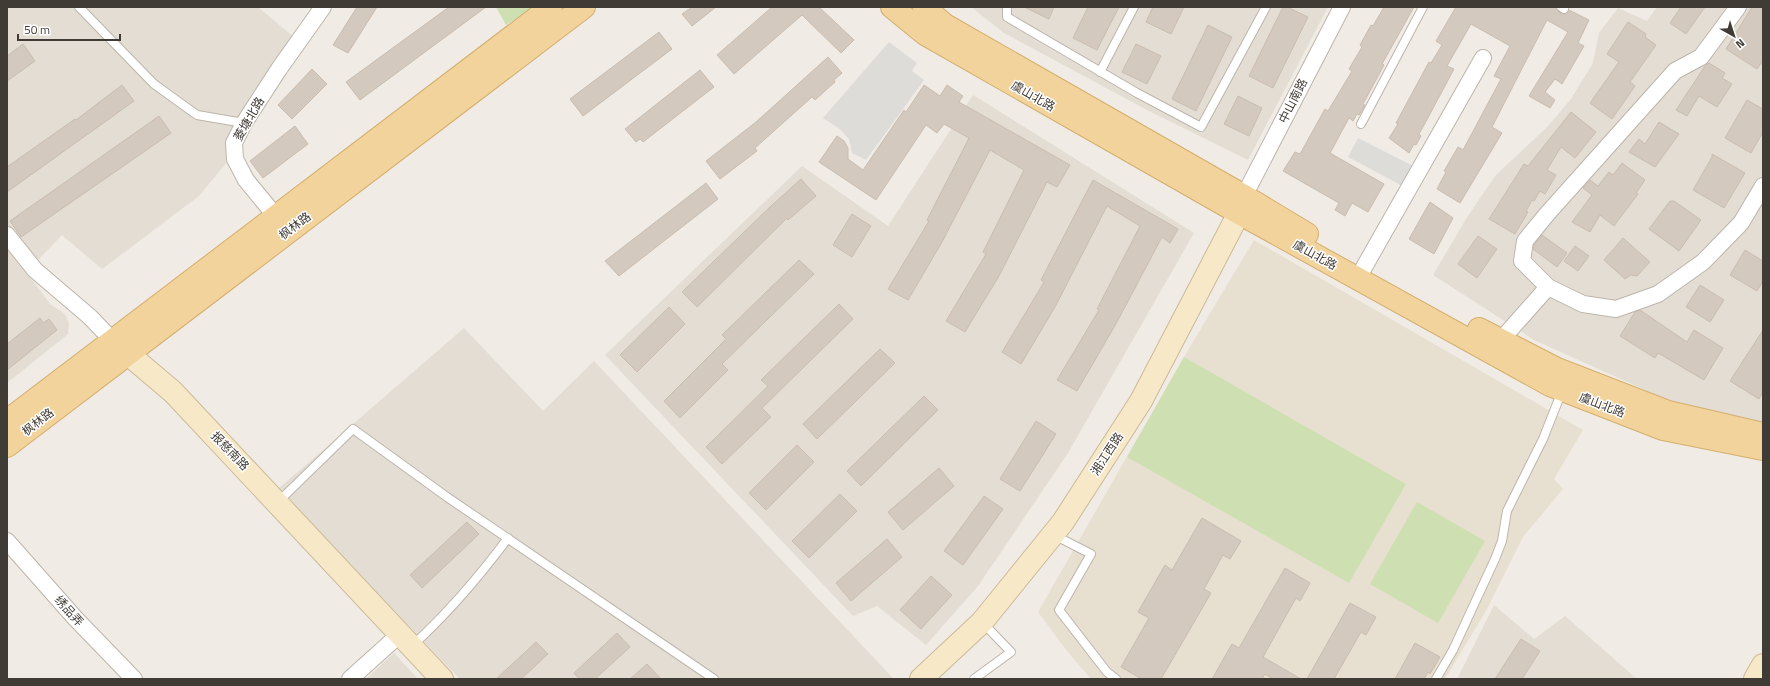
<svg xmlns="http://www.w3.org/2000/svg" width="1770" height="686" viewBox="0 0 1770 686" font-family="'Titillium Web','Noto Sans SC',sans-serif">
<style>
.residential{fill:#e3ddd3}
.education{fill:#e7dfd0}
.green{fill:#cee0b1}
.parking{fill:#dedcd9}
.building{fill:#d3c9be;stroke:#cabdaf}
.lines{fill:none;stroke-linecap:round;stroke-linejoin:round}
.lane-casing{stroke:#bdb5ab;stroke-width:10}
.street-casing{stroke:#bdb5ab;stroke-width:18}
.secondary-casing{stroke:#caba99;stroke-width:24}
.primary-casing{stroke:#d4ae6e;stroke-width:24}
.lane{stroke:#fff;stroke-width:8}
.street{stroke:#fff;stroke-width:16}
.secondary{stroke:#f7e8c7;stroke-width:22}
.primary{stroke:#f2d39c;stroke-width:22}
.labels{text-anchor:middle;stroke-width:3;stroke-linejoin:round;paint-order:stroke}
.street-label{font-size:12px;fill:#413b35;stroke:#fff}
</style>
<rect width="100%" height="100%" fill="#f0ebe4"/>
<g class="residential">
<path d="M7,7H258L303,45L232,156L199,196L102,269L62,235L38,260L32,256L7,228Z"/>
<path d="M971,7H1328L1248,160L1149,111L1004,33Z"/>
<path d="M1657,7H1763V421L1760,425L1672,402L1534,340L1433,275L1466,219L1495,176L1548,126L1571,99L1593,63L1599,33L1618,8L1647,21Z"/>
<path d="M973,95L1194,233L1068,453L978,586L926,645L877,606L853,616L605,355L802,166L888,226Z"/>
<path d="M7,246L50,304L65,314L69,323L68,334L7,383Z"/>
<path d="M464,328L543,411L594,361L892,677L890,679H460L278,489Z"/>
<path d="M1494,605L1534,639L1565,616L1637,679H1457Z"/>
<path d="M394,653L418,679H366Z"/>
</g>
<path class="education" d="M1254,240L1583,430L1554,479L1563,489L1523,537L1486,611L1445,679H1091L1067,651L1038,612L1184,357Z"/>
<g class="green">
<path d="M496,7H534L506,25Z"/>
<path d="M1184,357L1406,484L1349,583L1127,457Z"/>
<path d="M1417,502L1485,541L1438,623L1370,584Z"/>
</g>
<g class="parking">
<path d="M889,42L917,63L912,71L924,80L866,160L852,153L849,139L840,129L823,118Z"/>
<path d="M1358,138L1419,169L1408,189L1348,157Z"/>
</g>
<g class="building">
<path d="M357,7H377L348,53L333,45Z"/>
<path d="M449,7H486L360,100L346,82Z"/>
<path d="M692,7H716L692,26L682,14Z"/>
<path d="M772,7H819L854,40L841,53L802,15L734,74L717,55Z"/>
<path d="M1024,7H1054L1049,19Z"/>
<path d="M1088,7H1119L1097,50L1073,38Z"/>
<path d="M1153,7H1184L1171,34L1146,22Z"/>
<path d="M1283,7H1287L1308,17L1273,88L1249,76Z"/>
<path d="M1384,7H1414L1382,64L1384,65L1363,104L1365,105L1359,115L1357,114L1353,121L1349,118L1330,153L1384,184L1368,212L1352,203L1345,216L1335,210L1339,203L1283,171L1295,152L1300,154L1325,109L1328,111L1352,71L1349,69L1362,47L1360,45L1371,25L1373,26Z"/>
<path d="M1456,7H1556L1561,14H1566L1569,10L1589,20L1578,43L1584,46L1562,84L1555,79L1545,92L1555,100L1550,108L1529,96L1568,32L1547,20L1492,127L1502,133L1460,203L1437,189L1446,172L1444,171L1458,147L1463,150L1501,79L1494,76L1510,46L1471,24L1447,66L1454,69L1423,127L1419,134L1421,136L1416,145L1414,144L1409,153L1389,138L1398,124L1396,123L1429,62L1431,63L1442,45L1436,41Z"/>
<path d="M1681,7H1705L1686,34L1670,23Z"/>
<path d="M1752,7H1763V60L1757,69L1726,49Z"/>
<path d="M1628,22L1646,34L1645,37L1656,45L1630,82L1635,86L1612,119L1590,103L1619,62L1607,54Z"/>
<path d="M1208,25L1232,37L1196,111L1172,99Z"/>
<path d="M659,32L672,49L583,116L570,99Z"/>
<path d="M23,44L35,61L7,81V56Z"/>
<path d="M1136,44L1161,56L1147,84L1122,72Z"/>
<path d="M828,57L842,73L834,80L835,82L815,100L812,97L755,148L757,151L720,179L706,161L756,122Z"/>
<path d="M1709,63L1725,73L1722,78L1732,84L1717,107L1699,96L1687,116L1676,110L1705,66Z"/>
<path d="M312,69L327,84L292,119L278,105Z"/>
<path d="M700,70L714,87L643,142L640,139L636,142L625,129Z"/>
<path d="M122,85L134,101L7,192V167L75,119L76,120Z"/>
<path d="M924,85L940,96L947,85L963,96L959,102L1070,165L1057,187L1047,182L999,276L965,332L946,321L986,254L983,252L1024,170L990,150L942,242L908,300L888,289L929,221L927,220L969,138L944,124L937,133L926,125L876,200L819,162L837,136L844,141L848,148V159L863,170L904,110L906,112Z"/>
<path d="M1238,96L1262,108L1249,136L1224,124Z"/>
<path d="M1747,100L1763,109V132L1751,153L1725,138Z"/>
<path d="M1571,112L1596,132L1575,158L1561,147L1547,170L1556,175L1545,194L1540,191L1534,201L1532,200L1526,211L1528,212L1515,234L1489,219L1524,164L1528,166Z"/>
<path d="M159,116L171,133L21,237L10,221Z"/>
<path d="M1659,122L1679,134L1655,167L1629,152L1639,139L1645,144Z"/>
<path d="M295,126L308,144L263,178L250,161Z"/>
<path d="M1712,154L1745,173L1724,208L1693,190L1712,157Z"/>
<path d="M1622,163L1645,180L1636,193L1638,194L1614,226L1600,215L1590,232L1572,222L1592,195L1583,188L1590,180L1598,186L1609,172L1613,175Z"/>
<path d="M801,179L816,196L788,220L787,218L697,307L682,292L771,206Z"/>
<path d="M1093,180L1178,229L1170,243L1162,237L1117,322L1077,391L1057,380L1099,310L1097,309L1140,226L1107,206L1055,307L1021,364L1002,352L1044,282L1041,280Z"/>
<path d="M706,183L718,199L619,276L605,261Z"/>
<path d="M1670,201H1674L1701,220L1679,251L1649,229Z"/>
<path d="M1430,202L1453,218L1434,254L1409,239Z"/>
<path d="M852,214L871,226L852,257L833,245Z"/>
<path d="M1542,235L1567,253L1557,267L1533,249L1534,245Z"/>
<path d="M1478,236L1497,249L1477,278L1458,264Z"/>
<path d="M1623,238L1650,262L1637,276L1631,275L1625,279L1604,260Z"/>
<path d="M1575,246L1589,256L1578,271L1564,261Z"/>
<path d="M1745,250L1763,261V281L1757,291L1730,275Z"/>
<path d="M799,260L814,274L722,364L728,370L680,418L664,401L726,339L722,335Z"/>
<path d="M1700,285L1724,300L1710,322L1686,307Z"/>
<path d="M839,304L853,319L762,408L771,417L722,464L706,447L768,386L761,380Z"/>
<path d="M669,307L685,324L637,372L620,355Z"/>
<path d="M1640,310L1687,342L1694,330L1723,348L1704,380L1658,353L1655,358L1620,336L1635,312Z"/>
<path d="M40,318L43,323L49,319L57,330L7,370V344Z"/>
<path d="M1763,330V392L1759,399L1730,381Z"/>
<path d="M880,349L895,363L817,439L803,424Z"/>
<path d="M924,396L938,410L861,486L847,471Z"/>
<path d="M1036,421L1056,434L1020,491L1000,479Z"/>
<path d="M797,445L814,462L766,510L749,493Z"/>
<path d="M939,468L954,486L903,530L888,512Z"/>
<path d="M840,494L857,511L809,558L792,541Z"/>
<path d="M984,496L1003,509L963,565L944,551Z"/>
<path d="M1202,518L1241,541L1230,559L1223,555L1204,589L1211,593L1161,679H1142L1121,667L1149,618L1138,612L1165,565L1172,570Z"/>
<path d="M467,522L479,534L422,588L410,575Z"/>
<path d="M887,539L902,557L851,601L836,583Z"/>
<path d="M1285,568L1310,583L1300,601L1296,598L1263,657L1301,679H1273L1265,674L1262,679H1212L1232,644L1239,648Z"/>
<path d="M931,576L952,595L921,629L900,610Z"/>
<path d="M1350,603L1376,617L1366,635L1361,632L1334,679H1307Z"/>
<path d="M617,633L630,647L595,679H579L574,673Z"/>
<path d="M1521,639L1540,651L1522,679H1495Z"/>
<path d="M536,642L548,654L521,679H496Z"/>
<path d="M1415,643L1440,657L1430,674L1428,672L1424,679H1395Z"/>
<path d="M647,664L661,679H630Z"/>
</g>
<g class="lines">
<defs>
<g id="lane">
<path d="M79,7L154,84L197,115L244,123"/>
<path d="M1007,7V17L1137,93L1201,127L1266,7"/>
<path d="M1561,7L1564,9"/>
<path d="M1100,72L1134,7"/>
<path d="M1361,124L1423,7"/>
<path d="M278,502L353,429L447,497L714,679"/>
<path d="M1054,535L1091,554L1059,610L1107,672L1116,679"/>
<path d="M412,646C448,613 479,577 508,538"/>
<path d="M974,679L1011,652L982,622"/>
<path d="M1436,679L1453,650L1495,559L1502,541L1507,511L1543,439L1562,391"/>
</g>
<g id="street">
<path d="M1738,7L1701,57L1675,71L1547,214L1525,241L1522,261L1548,287L1583,304L1616,309L1658,294L1703,262L1741,223L1763,186"/>
<path d="M1244,196L1342,7"/>
<path d="M283,225L246,180L235,159L234,143L244,123L279,69L323,7"/>
<path d="M7,235L35,270L90,317L113,341"/>
<path d="M1363,269L1483,58"/>
<path d="M1501,340L1548,287"/>
<path d="M7,541L75,618L134,679"/>
<path d="M350,679L400,634"/>
</g>
<g id="secondary">
<path d="M114,342L173,392L442,679"/>
<path d="M921,679L982,622L1063,522L1141,401L1239,213L1244,196"/>
<path d="M1755,679L1763,665"/>
</g>
<g id="primary">
<path d="M892,7L925,34L1239,213L1550,385L1663,429L1763,449"/>
<path d="M924,7L945,25L1244,196L1307,234"/>
<path d="M1479,329L1557,369L1668,412L1763,434"/>
<path d="M7,421L551,7"/>
<path d="M7,446L584,7"/>
</g>
</defs>
<use href="#lane" class="lane-casing"/>
<use href="#street" class="street-casing"/>
<use href="#secondary" class="secondary-casing"/>
<use href="#primary" class="primary-casing"/>
<use href="#lane" class="lane"/>
<use href="#street" class="street"/>
<use href="#secondary" class="secondary"/>
<use href="#primary" class="primary"/>
</g>
<g class="labels">
<g class="street-label">
<text transform="translate(1033 96) rotate(30)" y="4">虞山北路</text>
<text transform="translate(1293 101) rotate(-63)" y="4">中山南路</text>
<text transform="translate(249 119) rotate(-60)" y="4">菱塘北路</text>
<text transform="translate(295 226) rotate(-37)" y="4">枫林路</text>
<text transform="translate(1315 255) rotate(29)" y="4">虞山北路</text>
<text transform="translate(1602 405) rotate(21)" y="4">虞山北路</text>
<text transform="translate(38 422) rotate(-38)" y="4">枫林路</text>
<text transform="translate(230 451) rotate(46)" y="4">报慈南路</text>
<text transform="translate(1107 454) rotate(-57)" y="4">湘江西路</text>
<text transform="translate(69 611) rotate(48)" y="4">绣品弄</text>
</g>
</g>
<rect width="1770" height="686" fill="none" stroke="#413b35" stroke-width="16"/>
<g transform="translate(1734 36) rotate(141)" stroke="#ffffff" stroke-width="3" paint-order="stroke">
<path d="M0-3L7 15L0 10L-7 15Z" fill="#413b35"/>
<text y="-6" font-size="11" font-weight="bold" text-anchor="middle" fill="#413b35">N</text>
</g>
<path d="M18 34v6h102v-6" fill="none" stroke="#413b35" stroke-width="2"/>
<text x="24" y="34" font-size="12" fill="#413b35" stroke="#ffffff" stroke-width="3" paint-order="stroke">50 m</text>
</svg>
